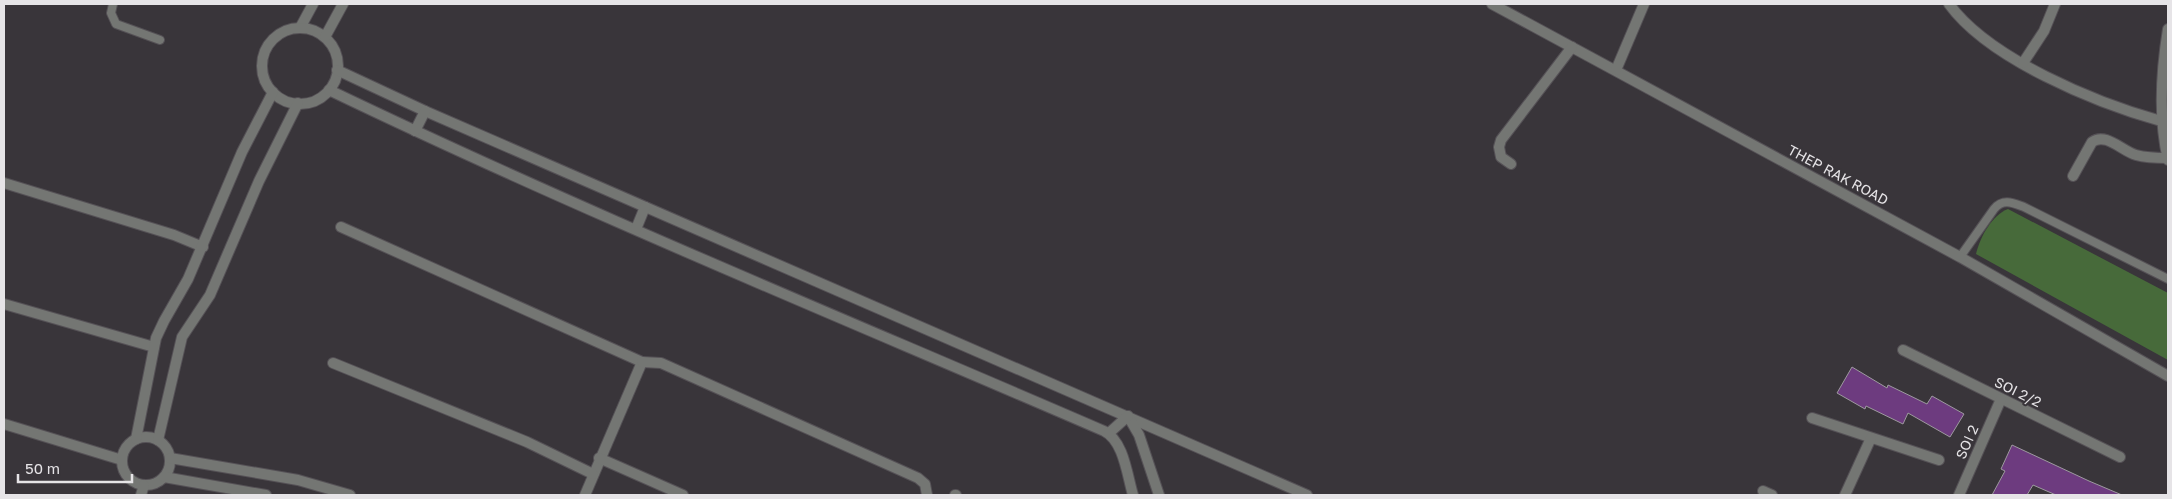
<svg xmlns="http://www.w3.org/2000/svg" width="2172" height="499" viewBox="0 0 2172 499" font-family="'Golos Text',sans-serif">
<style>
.green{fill:#476a3a}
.building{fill:#6d3b7f;stroke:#9d999f}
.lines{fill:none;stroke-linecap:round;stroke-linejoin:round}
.service-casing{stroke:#555156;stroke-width:10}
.minor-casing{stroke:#555156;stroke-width:12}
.service{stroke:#747673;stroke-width:8}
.minor{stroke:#747673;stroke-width:10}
.labels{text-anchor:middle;stroke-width:4;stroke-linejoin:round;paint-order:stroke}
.street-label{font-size:14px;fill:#e6e4e7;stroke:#39353a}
</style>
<rect width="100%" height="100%" fill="#39353a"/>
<path class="green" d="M2008,209L2168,293V360L1976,254C1980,237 1992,215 2008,209Z"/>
<g class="building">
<path d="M1852,367L1887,388L1888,385L1927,404L1932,396L1964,414L1950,437L1908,413L1903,424L1866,406L1865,409L1837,393Z"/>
<path d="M2012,445L2089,481L2122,495H2056L2033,485L2027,495H1992L2005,471L2001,469Z"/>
</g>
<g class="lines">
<defs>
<g id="service">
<path d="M113,4L111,13L116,24L160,40"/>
<path d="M1960,257L1994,209C2003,198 2013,203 2024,207L2168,279"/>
</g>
<g id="minor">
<path d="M1492,4L1960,257L2168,376"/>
<path d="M1949,4C1989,59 2096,103 2161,121"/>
<path d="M300,28L313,4"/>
<circle cx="300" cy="66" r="38"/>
<path d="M2168,29C2161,72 2158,117 2168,160"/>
<path d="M325,37L343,4"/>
<path d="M2023,63L2044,31L2055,4"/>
<path d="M337,70L425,111L1307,495"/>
<path d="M1616,70L1644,4"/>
<path d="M329,90C583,212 845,319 1104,431C1124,441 1127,475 1133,495"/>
<path d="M415,131L425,111"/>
<path d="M1511,164L1501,157L1499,147L1501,140L1572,47"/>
<path d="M2073,176L2092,142C2106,132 2122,151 2136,155C2147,158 2157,158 2168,158"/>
<path d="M4,183L174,235L203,247"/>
<path d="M341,227L642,362L585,495"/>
<path d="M636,229L645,207"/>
<path d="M4,304L154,347"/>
<path d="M1903,350L2120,457"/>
<path d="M642,362L661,363L918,478L925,484L927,495"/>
<path d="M333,363L527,442L593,474"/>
<path d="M1128,416L1139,435L1159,495"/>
<path d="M1812,418L1939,460"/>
<path d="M4,424L122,460"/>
<path d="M1109,433L1128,416"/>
<circle cx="146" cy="461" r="24"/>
<path d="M136,439L156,338L164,321L188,279L242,152L273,92"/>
<path d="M158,440L182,337L210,295L259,181L298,103"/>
<path d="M170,458L298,480L350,495"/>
<path d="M599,458L683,495"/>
<path d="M164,477L266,495"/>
<path d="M1763,491L1772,495"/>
<path d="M141,495L144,485"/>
<path d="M955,495H956"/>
<path d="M1845,495L1871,438"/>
<path d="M1959,495L2001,399"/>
</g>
</defs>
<use href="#service" class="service-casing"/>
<use href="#minor" class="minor-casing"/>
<use href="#service" class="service"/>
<use href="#minor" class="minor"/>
</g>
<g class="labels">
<g class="street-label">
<text transform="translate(1838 175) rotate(28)" y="5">THEP RAK ROAD</text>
<text transform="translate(2018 392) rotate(26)" y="5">SOI 2/2</text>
<text transform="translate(1967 442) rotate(-66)" y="5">SOI 2</text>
</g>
</g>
<rect width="2172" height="499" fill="none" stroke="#e6e4e7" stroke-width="10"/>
<path d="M18 474v8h114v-8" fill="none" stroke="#e6e4e7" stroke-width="2.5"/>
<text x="25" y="474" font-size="15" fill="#e6e4e7" stroke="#39353a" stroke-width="4" paint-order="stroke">50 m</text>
</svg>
